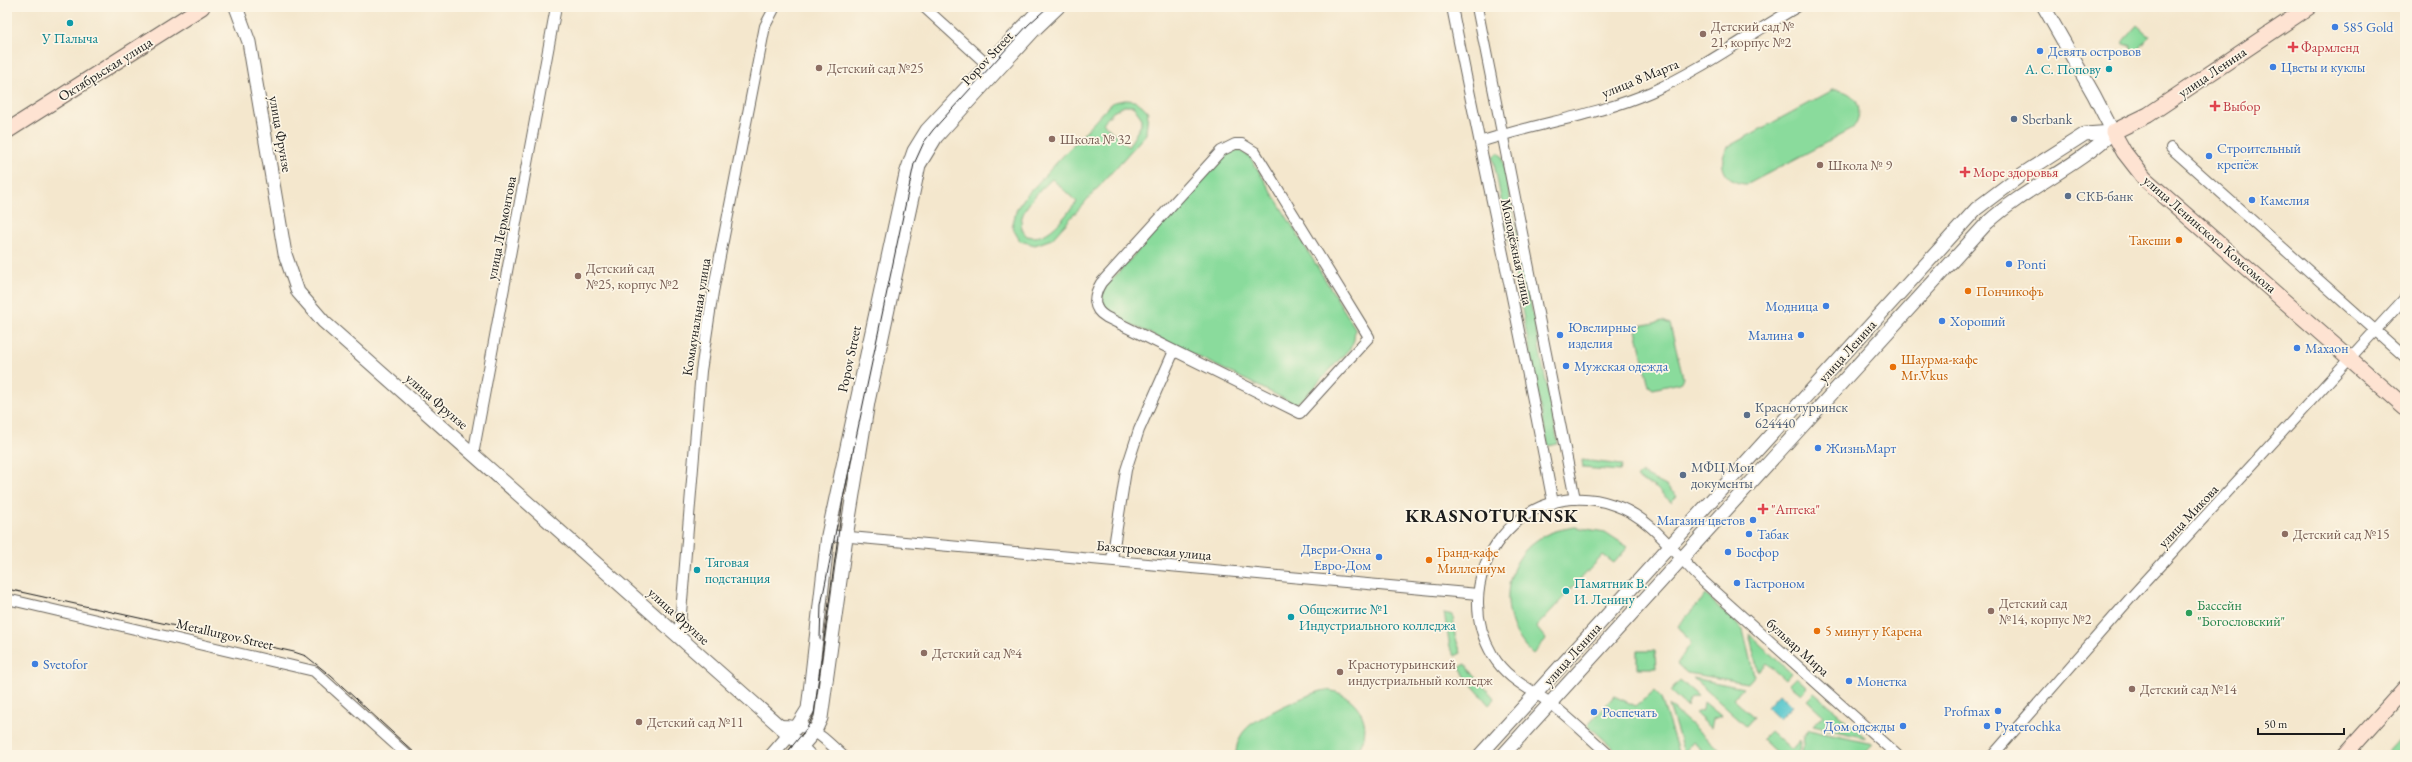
<svg xmlns="http://www.w3.org/2000/svg" width="2412" height="762" viewBox="0 0 2412 762" font-family="'EB Garamond',serif">
<style>
.green{fill:#8adb9c;stroke:#537c5c;fill-rule:evenodd}
.water{fill:#59c7cd;stroke:#3a7274}
.lines{fill:none;stroke-linecap:round;stroke-linejoin:round}
.minor-casing{stroke:#68635a;stroke-width:12}
.tertiary-casing{stroke:#68635a;stroke-width:15}
.secondary-casing{stroke:#68635a;stroke-width:17}
.minor{stroke:#fff;stroke-width:10}
.tertiary{stroke:#fff;stroke-width:13}
.secondary{stroke:#fee3d2;stroke-width:15}
.tram{stroke:#1c1c1c;stroke-width:1}
.culture-dot{fill:#0f9aa8;stroke:#fcf5e5;stroke-width:1.5}
.shop-dot{fill:#3f7fe0;stroke:#fcf5e5;stroke-width:1.5}
.education-dot{fill:#8d6e63;stroke:#fcf5e5;stroke-width:1.5}
.health-dot{fill:#e0444e;stroke:#fcf5e5;stroke-width:1.5}
.service-dot{fill:#5c6f8a;stroke:#fcf5e5;stroke-width:1.5}
.food-dot{fill:#e8710a;stroke:#fcf5e5;stroke-width:1.5}
.leisure-dot{fill:#2e9e5b;stroke:#fcf5e5;stroke-width:1.5}
.labels{text-anchor:middle;stroke-width:3.5;stroke-linejoin:round;paint-order:stroke}
.education-label{font-size:14px;fill:#785e54;stroke:#fcf5e5;text-anchor:start}
.shop-label{font-size:14px;fill:#366cbe;stroke:#fcf5e5;text-anchor:start}
.culture-label{font-size:14px;fill:#0d838f;stroke:#fcf5e5;text-anchor:start}
.health-label{font-size:14px;fill:#be3a42;stroke:#fcf5e5;text-anchor:start}
.street-label{font-size:14px;fill:#1c1c1c;stroke:#fcf5e5}
.service-label{font-size:14px;fill:#4e5e75;stroke:#fcf5e5;text-anchor:start}
.food-label{font-size:14px;fill:#c56008;stroke:#fcf5e5;text-anchor:start}
.leisure-label{font-size:14px;fill:#27864d;stroke:#fcf5e5;text-anchor:start}
.district-label{font-size:18px;font-weight:bold;letter-spacing:1px;fill:#1c1c1c;stroke:#fcf5e5}
</style>
<rect width="100%" height="100%" fill="#fcf5e5"/>
<filter id="ink" filterUnits="userSpaceOnUse"><feTurbulence type="fractalNoise" baseFrequency=".025" numOctaves="2"/><feDisplacementMap in="SourceGraphic" scale="8" xChannelSelector="R" yChannelSelector="G"/><feConvolveMatrix kernelMatrix="1 2 1 2 8 2 1 2 1" color-interpolation-filters="sRGB"/></filter>
<filter id="wash" filterUnits="userSpaceOnUse"><feTurbulence type="fractalNoise" baseFrequency=".012" numOctaves="4" result="noise"/><feDisplacementMap in="SourceGraphic" scale="16" xChannelSelector="R" yChannelSelector="G"/><feGaussianBlur stdDeviation="0.9" result="paint"/><feColorMatrix in="noise" values="0 0 0 0 0 0 0 0 0 0 0 0 0 0 0 0 0 1.4 0 .05"/><feComposite in="paint" operator="in"/></filter>
<g filter="url(#wash)">
<rect width="100%" height="100%" fill="#f4e7cd"/>
<g class="green">
<path d="M2137,25L2149,36L2137,51L2133,53L2131,46L2124,44L2123,41Z"/>
<path d="M1833,90C1856,89 1867,111 1852,129L1748,184C1725,185 1715,163 1729,146Z"/>
<path d="M1125,100C1136,100 1141,103 1148,112L1146,134L1052,239L1035,245L1020,241L1012,227L1017,208L1025,197L1107,108L1114,102ZM1124,106H1133L1141,117V125L1128,147L1103,123L1113,112ZM1052,179L1077,202C1064,216 1049,242 1027,236C1008,219 1040,190 1052,179Z"/>
<path d="M1235,150L1241,151L1250,157L1355,328L1354,340L1351,347L1304,398L1295,404L1112,315C1102,306 1099,297 1106,286L1225,155Z"/>
<path d="M1498,153L1502,156L1558,444L1548,446L1493,157Z"/>
<path d="M1663,321L1670,324L1683,378L1680,383L1653,389L1649,386L1636,330L1640,326Z"/>
<path d="M1582,460L1622,465L1620,471L1583,468Z"/>
<path d="M1641,473L1666,486L1677,496L1671,502L1656,488L1637,478Z"/>
<path d="M1575,527L1605,532L1628,547L1614,563L1603,555L1536,627L1546,639L1533,654C1498,624 1499,563 1540,538C1551,531 1563,529 1575,527Z"/>
<path d="M1706,595L1743,630L1754,676L1748,683L1687,673L1677,664L1691,643L1678,626Z"/>
<path d="M1444,613L1453,615L1455,636L1461,653L1455,656L1450,647Z"/>
<path d="M1749,634L1791,673L1785,680L1766,663L1758,672Z"/>
<path d="M1637,651H1655L1656,668H1637Z"/>
<path d="M1466,664L1473,674L1495,699L1489,705L1466,678L1460,667Z"/>
<path d="M1796,677L1807,687L1801,694L1789,684Z"/>
<path d="M1693,678L1743,688L1733,699L1754,717L1746,726Z"/>
<path d="M1680,680L1698,696L1690,699L1687,707L1670,691Z"/>
<path d="M1326,690C1359,693 1378,729 1354,755H1236C1236,746 1239,736 1246,729C1255,718 1311,692 1326,690Z"/>
<path d="M1654,691L1661,698L1679,755H1621L1588,725L1614,696L1636,706Z"/>
<path d="M1814,693L1866,738L1813,726L1823,715L1807,700Z"/>
<path d="M1704,702L1721,716L1713,719L1711,728L1695,713L1703,710Z"/>
<path d="M1669,705L1722,752L1720,755H1707L1693,742L1684,753Z"/>
<path d="M1809,730L1873,744L1862,755H1802L1804,736Z"/>
<path d="M1770,731L1791,750L1800,740L1799,755H1779L1762,739Z"/>
<path d="M2405,733V755H2385Z"/>
</g>
<path class="water" d="M1779,694L1792,706L1779,719L1767,707Z"/>
</g>
<g filter="url(#ink)">
<g class="lines">
<defs>
<g id="minor">
<path d="M924,7L992,69"/>
<path d="M1452,7C1485,172 1522,337 1553,503"/>
<path d="M1477,7L1575,499"/>
<path d="M1480,142C1536,123 1596,116 1651,92C1703,69 1748,35 1797,7"/>
<path d="M1235,144H1242L1255,152L1369,337L1300,413L1106,317C1092,309 1093,296 1101,283L1221,151Z"/>
<path d="M2171,148L2405,357"/>
<path d="M473,455L556,7"/>
<path d="M828,535L1478,594"/>
<path d="M1112,559L1126,470L1139,430L1174,351"/>
<path d="M7,599L314,671L407,755"/>
<path d="M679,637L701,371L713,292L765,26L775,7"/>
<path d="M777,725C813,725 817,732 842,755"/>
<path d="M802,746L811,755"/>
<path d="M1609,755C1590,738 1571,719 1550,703C1529,688 1507,679 1493,656C1444,574 1523,473 1614,505C1654,518 1676,557 1706,584C1769,641 1834,698 1897,755"/>
<path d="M1993,755L2134,594L2405,298"/>
</g>
<g id="tertiary">
<path d="M236,7L249,42L285,254L298,292L324,322L802,746"/>
<path d="M2044,7L2094,95L2113,132"/>
<path d="M772,755L798,725L808,709L828,535L906,174L914,151L927,130L1042,7"/>
<path d="M794,755L815,731L821,718L846,537L868,402L919,165L936,137L1034,30L1058,7"/>
<path d="M1480,755L1976,209L2021,175L2085,134L2113,132"/>
<path d="M1503,755L1987,223C2025,188 2075,168 2113,132"/>
</g>
<g id="secondary">
<path d="M2309,7L2148,115L2113,132L2124,152L2145,179L2405,407"/>
<path d="M7,131L202,7"/>
<path d="M2345,755L2405,688"/>
</g>
</defs>
<use href="#minor" class="minor-casing"/>
<use href="#tertiary" class="tertiary-casing"/>
<use href="#secondary" class="secondary-casing"/>
<use href="#minor" class="minor"/>
<use href="#tertiary" class="tertiary"/>
<use href="#secondary" class="secondary"/>
<g class="tram">
<path d="M7,589L294,652L306,656L331,676L417,755"/>
<path d="M820,639L821,605L837,525"/>
<path d="M785,755L807,728L814,714L843,499L914,164L924,142L933,130L1028,25L1048,7"/>
</g>
</g>
</g>
<g class="culture-dot">
<circle cx="70" cy="23" r="4"/>
<circle cx="2109" cy="69" r="4"/>
<circle cx="697" cy="570" r="4"/>
<circle cx="1566" cy="591" r="4"/>
<circle cx="1291" cy="617" r="4"/>
</g>
<g class="shop-dot">
<circle cx="2335" cy="27" r="4"/>
<circle cx="2040" cy="51" r="4"/>
<circle cx="2273" cy="67" r="4"/>
<circle cx="2209" cy="156" r="4"/>
<circle cx="2252" cy="200" r="4"/>
<circle cx="2009" cy="264" r="4"/>
<circle cx="1826" cy="306" r="4"/>
<circle cx="1942" cy="321" r="4"/>
<circle cx="1560" cy="335" r="4"/>
<circle cx="1801" cy="335" r="4"/>
<circle cx="2297" cy="348" r="4"/>
<circle cx="1566" cy="366" r="4"/>
<circle cx="1818" cy="448" r="4"/>
<circle cx="1753" cy="520" r="4"/>
<circle cx="1749" cy="534" r="4"/>
<circle cx="1728" cy="552" r="4"/>
<circle cx="1379" cy="557" r="4"/>
<circle cx="1737" cy="583" r="4"/>
<circle cx="35" cy="664" r="4"/>
<circle cx="1849" cy="681" r="4"/>
<circle cx="1998" cy="711" r="4"/>
<circle cx="1594" cy="712" r="4"/>
<circle cx="1903" cy="726" r="4"/>
<circle cx="1987" cy="726" r="4"/>
</g>
<g class="education-dot">
<circle cx="1703" cy="34" r="4"/>
<circle cx="819" cy="68" r="4"/>
<circle cx="1052" cy="139" r="4"/>
<circle cx="1820" cy="165" r="4"/>
<circle cx="578" cy="276" r="4"/>
<circle cx="2285" cy="534" r="4"/>
<circle cx="1991" cy="611" r="4"/>
<circle cx="924" cy="653" r="4"/>
<circle cx="1340" cy="672" r="4"/>
<circle cx="2132" cy="689" r="4"/>
<circle cx="639" cy="722" r="4"/>
</g>
<g class="health-dot">
<path d="M2291 41h4v4h4v4h-4v4h-4v-4h-4v-4h4z"/>
<path d="M2213 100h4v4h4v4h-4v4h-4v-4h-4v-4h4z"/>
<path d="M1963 166h4v4h4v4h-4v4h-4v-4h-4v-4h4z"/>
<path d="M1761 503h4v4h4v4h-4v4h-4v-4h-4v-4h4z"/>
</g>
<g class="service-dot">
<circle cx="2014" cy="119" r="4"/>
<circle cx="2068" cy="196" r="4"/>
<circle cx="1747" cy="415" r="4"/>
<circle cx="1683" cy="475" r="4"/>
</g>
<g class="food-dot">
<circle cx="2179" cy="240" r="4"/>
<circle cx="1968" cy="291" r="4"/>
<circle cx="1893" cy="367" r="4"/>
<circle cx="1429" cy="560" r="4"/>
<circle cx="1817" cy="631" r="4"/>
</g>
<circle class="leisure-dot" cx="2189" cy="613" r="4"/>
<g class="labels">
<g class="education-label">
<text x="1711" y="31">Детский сад №<tspan x="1711" dy="16">21, корпус №2</tspan></text>
<text x="827" y="73">Детский сад №25</text>
<text x="1060" y="144">Школа № 32</text>
<text x="1828" y="170">Школа № 9</text>
<text x="586" y="273">Детский сад<tspan x="586" dy="16">№25, корпус №2</tspan></text>
<text x="2293" y="539">Детский сад №15</text>
<text x="1999" y="608">Детский сад<tspan x="1999" dy="16">№14, корпус №2</tspan></text>
<text x="932" y="658">Детский сад №4</text>
<text x="1348" y="669">Краснотурьинский<tspan x="1348" dy="16">индустриальный колледж</tspan></text>
<text x="2140" y="694">Детский сад №14</text>
<text x="647" y="727">Детский сад №11</text>
</g>
<g class="shop-label">
<text x="2343" y="32">585 Gold</text>
<text x="2048" y="56">Девять островов</text>
<text x="2281" y="72">Цветы и куклы</text>
<text x="2217" y="153">Строительный<tspan x="2217" dy="16">крепёж</tspan></text>
<text x="2260" y="205">Камелия</text>
<text x="2017" y="269">Ponti</text>
<text x="1818" y="311" text-anchor="end">Модница</text>
<text x="1950" y="326">Хороший</text>
<text x="1568" y="332">Ювелирные<tspan x="1568" dy="16">изделия</tspan></text>
<text x="1793" y="340" text-anchor="end">Малина</text>
<text x="2305" y="353">Махаон</text>
<text x="1574" y="371">Мужская одежда</text>
<text x="1826" y="453">ЖизньМарт</text>
<text x="1745" y="525" text-anchor="end">Магазин цветов</text>
<text x="1757" y="539">Табак</text>
<text x="1371" y="554" text-anchor="end">Двери-Окна<tspan x="1371" dy="16">Евро-Дом</tspan></text>
<text x="1736" y="557">Босфор</text>
<text x="1745" y="588">Гастроном</text>
<text x="43" y="669">Svetofor</text>
<text x="1857" y="686">Монетка</text>
<text x="1990" y="716" text-anchor="end">Profmax</text>
<text x="1602" y="717">Роспечать</text>
<text x="1895" y="731" text-anchor="end">Дом одежды</text>
<text x="1995" y="731">Pyaterochka</text>
</g>
<g class="culture-label">
<text x="70" y="43" text-anchor="middle">У Палыча</text>
<text x="2101" y="74" text-anchor="end">А. С. Попову</text>
<text x="705" y="567">Тяговая<tspan x="705" dy="16">подстанция</tspan></text>
<text x="1574" y="588">Памятник В.<tspan x="1574" dy="16">И. Ленину</tspan></text>
<text x="1299" y="614">Общежитие №1<tspan x="1299" dy="16">Индустриального колледжа</tspan></text>
</g>
<g class="health-label">
<text x="2301" y="52">Фармленд</text>
<text x="2223" y="111">Выбор</text>
<text x="1973" y="177">Море здоровья</text>
<text x="1771" y="514">"Аптека"</text>
</g>
<g class="street-label">
<text transform="translate(987 58) rotate(-47)" y="5">Popov Street</text>
<text transform="translate(105 69) rotate(-32)" y="5">Октябрьская улица</text>
<text transform="translate(2212 72) rotate(-34)" y="5">улица Ленина</text>
<text transform="translate(1640 78) rotate(-22)" y="5">улица 8 Марта</text>
<text transform="translate(281 134) rotate(80)" y="5">улица Фрунзе</text>
<text transform="translate(501 228) rotate(-79)" y="5">улица Лермонтова</text>
<text transform="translate(2210 234) rotate(41)" y="5">улица Ленинского Комсомола</text>
<text transform="translate(1517 252) rotate(78)" y="5">Молодёжная улица</text>
<text transform="translate(696 317) rotate(-81)" y="5">Коммунальная улица</text>
<text transform="translate(1847 351) rotate(-48)" y="5">улица Ленина</text>
<text transform="translate(849 359) rotate(-78)" y="5">Popov Street</text>
<text transform="translate(437 401) rotate(41)" y="5">улица Фрунзе</text>
<text transform="translate(2188 516) rotate(-47)" y="5">улица Микова</text>
<text transform="translate(1154 550) rotate(5)" y="5">Базстроевская улица</text>
<text transform="translate(679 616) rotate(42)" y="5">улица Фрунзе</text>
<text transform="translate(225 634) rotate(13)" y="5">Metallurgov Street</text>
<text transform="translate(1798 647) rotate(42)" y="5">бульвар Мира</text>
<text transform="translate(1572 654) rotate(-48)" y="5">улица Ленина</text>
</g>
<g class="service-label">
<text x="2022" y="124">Sberbank</text>
<text x="2076" y="201">СКБ-банк</text>
<text x="1755" y="412">Краснотурьинск<tspan x="1755" dy="16">624440</tspan></text>
<text x="1691" y="472">МФЦ Мои<tspan x="1691" dy="16">документы</tspan></text>
</g>
<g class="food-label">
<text x="2171" y="245" text-anchor="end">Такеши</text>
<text x="1976" y="296">Пончикофъ</text>
<text x="1901" y="364">Шаурма-кафе<tspan x="1901" dy="16">Mr.Vkus</tspan></text>
<text x="1437" y="557">Гранд-кафе<tspan x="1437" dy="16">Миллениум</tspan></text>
<text x="1825" y="636">5 минут у Карена</text>
</g>
<g class="leisure-label">
<text x="2197" y="610">Бассейн<tspan x="2197" dy="16">"Богословский"</tspan></text>
</g>
<g class="district-label">
<text x="1492" y="522">KRASNOTURINSK</text>
</g>
</g>
<rect width="2412" height="762" fill="none" stroke="#fcf5e5" stroke-width="24"/>
<path d="M2258 728v6h86v-6" fill="none" stroke="#1c1c1c" stroke-width="2"/>
<text x="2264" y="728" font-size="12" fill="#1c1c1c" stroke="#fcf5e5" stroke-width="3" paint-order="stroke">50 m</text>
</svg>
